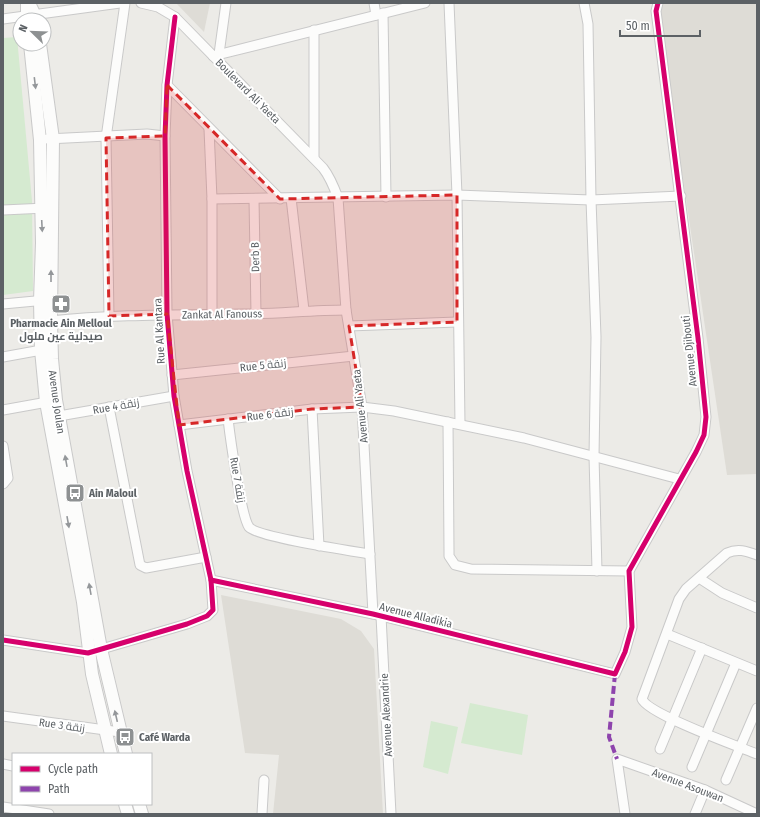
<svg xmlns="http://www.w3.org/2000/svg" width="760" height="817" viewBox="0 0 760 817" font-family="'Fira Sans Condensed',Cairo,sans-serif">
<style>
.education{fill:#dedcd6}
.green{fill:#d5ead0}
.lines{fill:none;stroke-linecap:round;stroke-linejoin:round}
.minor-casing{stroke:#c9c9c9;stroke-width:11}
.tertiary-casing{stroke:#c9c9c9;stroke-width:14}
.minor{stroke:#fcfcfb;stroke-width:9}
.tertiary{stroke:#fcfcfb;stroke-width:12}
.quiet{stroke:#8e44ad;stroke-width:4;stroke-dasharray:8 4;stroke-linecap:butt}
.cycleway-casing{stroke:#fff;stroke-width:8}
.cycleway{stroke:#d6006c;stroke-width:5}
.oneway{fill:#94979a}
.marked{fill:#d62828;fill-opacity:0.2;stroke:#d62828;stroke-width:3;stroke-dasharray:8 5;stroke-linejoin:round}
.labels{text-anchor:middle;stroke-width:4;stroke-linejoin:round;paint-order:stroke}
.street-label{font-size:11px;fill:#5c6165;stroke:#fff}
.poi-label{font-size:11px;font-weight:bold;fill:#5c6165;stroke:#fff;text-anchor:start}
</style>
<rect width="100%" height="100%" fill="#ecebe7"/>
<g class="education">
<path d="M176,3H210L204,32Z"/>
<path d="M662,3H757V474L727,475L657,4Z"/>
<path d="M221,595L341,619L361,631L374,649L383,814H273L279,755L245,753Z"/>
</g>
<g class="green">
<path d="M17,37L32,201L33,291L3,295V38Z"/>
<path d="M470,703L528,715L522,755L461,743Z"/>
<path d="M431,721L458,727L448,774L423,767Z"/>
</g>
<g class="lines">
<defs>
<g id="minor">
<path d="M141,3L158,7L175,17L323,168C330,177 334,187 338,198L346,310L362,407L373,614"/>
<path d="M374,3L376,15"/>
<path d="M449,3L457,195L460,424"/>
<path d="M584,3L588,24L591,200L596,337L594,456L597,571"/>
<path d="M383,13L386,197"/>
<path d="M3,19L120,3"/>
<path d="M314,30V158"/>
<path d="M219,54L226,3"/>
<path d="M213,56L425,3"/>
<path d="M167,85L280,199"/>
<path d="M209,129L212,199V315"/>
<path d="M47,139L147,134L165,136"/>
<path d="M291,198L304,310"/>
<path d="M212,199L457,195L591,200L681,196"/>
<path d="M254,199L256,314"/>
<path d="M3,210L46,208"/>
<path d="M3,304L46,300"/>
<path d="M109,316L106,138L125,3"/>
<path d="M51,321C115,314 179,315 243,314C277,314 311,310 346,310"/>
<path d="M349,326L457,322"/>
<path d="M3,357L47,349"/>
<path d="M172,375L354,356"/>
<path d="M109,407L140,565L146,568L206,557"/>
<path d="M312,409L319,546"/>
<path d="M3,410L53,401"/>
<path d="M59,416L174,396"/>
<path d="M228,419C230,436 241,516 249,527C257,537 352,551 370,554"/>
<path d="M448,422L449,550V556L455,565L471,569L629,571"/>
<path d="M179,425L312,409L362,407L394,411L524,438L679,479"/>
<path d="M3,446L8,478L3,484"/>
<path d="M757,555C746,551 738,548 727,553L686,589L679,599L642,699C648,714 737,746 757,754"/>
<path d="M699,578L722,593L757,608"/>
<path d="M211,580L373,614L615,674L625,652L632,627L629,571L696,452L704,435L706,417L698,338L656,11L658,3"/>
<path d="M381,616L391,814"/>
<path d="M667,634L757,671"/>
<path d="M3,640L88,653L187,624L207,616L213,610L211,580L187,471L174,396L167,314L165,136L167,85L175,17"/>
<path d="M3,716L120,732"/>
<path d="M660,749L702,648"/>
<path d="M3,764L13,766"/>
<path d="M692,767L736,663"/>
<path d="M726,780L757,708"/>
<path d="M3,807L49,814"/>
<path d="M262,814L264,780"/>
<path d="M625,814L617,759L705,790L757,814"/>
<path d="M695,814L705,790"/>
</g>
<g id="tertiary">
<path d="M29,3L37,20"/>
<path d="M27,20V3"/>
<path d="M30,44L40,140L42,243L40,301L41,350L46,402L83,602L92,674L111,754"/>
<path d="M40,44L53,139L51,321L52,359L56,400L101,649L126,754"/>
<path d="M125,804L128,814"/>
<path d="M139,804L142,814"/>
</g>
</defs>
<use href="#minor" class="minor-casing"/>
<use href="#tertiary" class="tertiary-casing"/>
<use href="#minor" class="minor"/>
<use href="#tertiary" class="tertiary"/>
<path class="quiet" d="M615,674L609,737L617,759"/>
<defs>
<g id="cycleway">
<path d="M211,580L373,614L615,674L625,652L632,627L629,571L696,452L704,435L706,417L698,338L656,11L658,3"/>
<path d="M3,640L88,653L187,624L207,616L213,610L211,580L187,471L174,396L167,314L165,136L167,85L175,17"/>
</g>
</defs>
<use href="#cycleway" class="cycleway-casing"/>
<use href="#cycleway" class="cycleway"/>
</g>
<defs><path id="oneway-solid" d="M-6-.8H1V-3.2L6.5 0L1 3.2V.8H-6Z"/></defs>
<g class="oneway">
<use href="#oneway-solid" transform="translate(35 83) rotate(83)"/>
<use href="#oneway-solid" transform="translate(42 226) rotate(87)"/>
<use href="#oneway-solid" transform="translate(51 276) rotate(-90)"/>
<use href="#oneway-solid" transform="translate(66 461) rotate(-100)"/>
<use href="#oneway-solid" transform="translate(68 522) rotate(80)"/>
<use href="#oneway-solid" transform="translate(90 589) rotate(-100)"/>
<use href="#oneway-solid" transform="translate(116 716) rotate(-103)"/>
</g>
<path class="marked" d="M167,85L280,199L457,195V322L349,326L362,407L312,409L179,425L167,314L109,316L106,138L165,136Z"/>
<defs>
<symbol id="pharmacy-square" viewBox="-11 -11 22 22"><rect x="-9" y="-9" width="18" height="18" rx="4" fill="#8e9192" stroke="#fff"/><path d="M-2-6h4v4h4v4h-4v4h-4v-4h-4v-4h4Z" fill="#fff"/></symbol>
<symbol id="bus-square" viewBox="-11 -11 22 22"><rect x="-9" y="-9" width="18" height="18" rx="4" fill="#8e9192" stroke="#fff"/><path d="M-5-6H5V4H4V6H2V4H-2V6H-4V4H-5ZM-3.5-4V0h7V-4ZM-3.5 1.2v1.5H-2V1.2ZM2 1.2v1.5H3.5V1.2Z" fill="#fff"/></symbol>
</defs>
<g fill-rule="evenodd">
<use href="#pharmacy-square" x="50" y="293" width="22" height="22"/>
<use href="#bus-square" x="64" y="482" width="22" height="22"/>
<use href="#bus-square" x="114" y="726" width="22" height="22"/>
</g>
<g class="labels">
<g class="street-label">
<text transform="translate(248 91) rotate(45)" y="4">Boulevard Ali Yaeta</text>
<text transform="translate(255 257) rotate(-91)" y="4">Derb B</text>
<text transform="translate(222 314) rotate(-1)" y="4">Zankat Al Fanouss</text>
<text transform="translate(159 331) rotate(-93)" y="4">Rue Al Kantara</text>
<text transform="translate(689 351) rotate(-96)" y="4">Avenue Djibouti</text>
<text transform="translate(263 365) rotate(-6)" y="4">Rue 5 زنقة</text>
<text transform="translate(57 402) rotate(82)" y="4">Avenue Joulan</text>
<text transform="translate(116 406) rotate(-10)" y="4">Rue 4 زنقة</text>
<text transform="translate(360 406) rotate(-96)" y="4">Avenue Ali Yaeta</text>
<text transform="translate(270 414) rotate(-7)" y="4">Rue 6 زنقة</text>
<text transform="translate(238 480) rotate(80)" y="4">Rue 7 زنقة</text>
<text transform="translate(416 615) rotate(14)" y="4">Avenue Alladikia</text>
<text transform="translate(386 715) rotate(-93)" y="4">Avenue Alexandrie</text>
<text transform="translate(62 725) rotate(8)" y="4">Rue 3 زنقة</text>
<text transform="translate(688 785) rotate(21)" y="4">Avenue Asouwan</text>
</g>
<g class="poi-label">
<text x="61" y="327" text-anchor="middle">Pharmacie Ain Melloul<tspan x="61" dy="13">صيدلية عين ملول</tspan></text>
<text x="89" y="497">Ain Maloul</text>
<text x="139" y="741">Café Warda</text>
</g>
</g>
<rect width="760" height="817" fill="none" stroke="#5c6165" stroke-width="8"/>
<rect x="12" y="753" width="140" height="52" fill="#ffffff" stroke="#bec0c1"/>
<rect x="20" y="766" width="20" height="6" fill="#d6006c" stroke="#bec0c1"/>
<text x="48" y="773" font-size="12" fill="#5c6165">Cycle path</text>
<rect x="20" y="786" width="20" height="6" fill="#8e44ad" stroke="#bec0c1"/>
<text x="48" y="793" font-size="12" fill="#5c6165">Path</text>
<g transform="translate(32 32) rotate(293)"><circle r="19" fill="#ffffff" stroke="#bec0c1"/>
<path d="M0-3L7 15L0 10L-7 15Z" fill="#8e9192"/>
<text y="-6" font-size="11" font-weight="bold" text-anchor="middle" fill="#5c6165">N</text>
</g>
<path d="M620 30v6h80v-6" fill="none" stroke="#5c6165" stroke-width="2"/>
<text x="626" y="30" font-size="12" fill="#5c6165" stroke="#ffffff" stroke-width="3" paint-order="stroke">50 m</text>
</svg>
